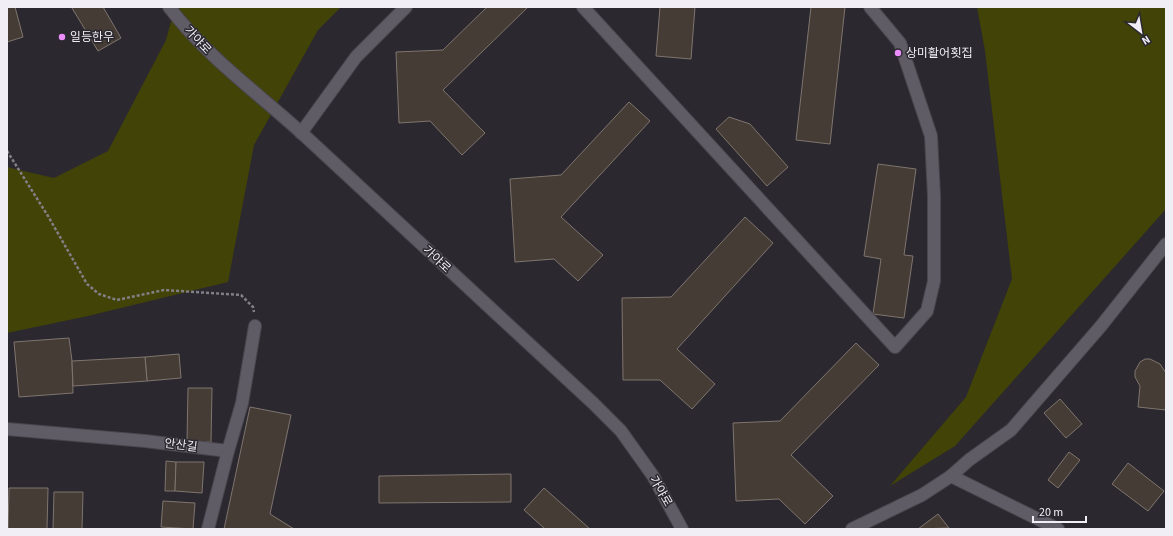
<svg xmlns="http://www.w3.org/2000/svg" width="1173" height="536" viewBox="0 0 1173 536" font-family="'Source Sans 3','Noto Sans KR',sans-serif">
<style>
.green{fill:#424307}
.building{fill:#453c36;stroke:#7f756e}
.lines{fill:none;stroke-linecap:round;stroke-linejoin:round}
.street-casing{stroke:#49464d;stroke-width:14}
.secondary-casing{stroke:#49464d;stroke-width:14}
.path{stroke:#827f86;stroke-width:2.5;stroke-dasharray:3 2;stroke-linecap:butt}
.street{stroke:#605c66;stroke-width:12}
.secondary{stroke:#605c66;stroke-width:12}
.poi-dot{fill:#eb8dfb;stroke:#2b2830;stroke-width:1.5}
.labels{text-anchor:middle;stroke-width:3;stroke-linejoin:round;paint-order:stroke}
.poi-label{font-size:12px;fill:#f1eff5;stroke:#2b2830;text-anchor:start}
.street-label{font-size:12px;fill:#f1eff5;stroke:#2b2830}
</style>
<rect width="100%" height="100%" fill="#2b2830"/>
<g class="green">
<path d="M175,7H341L318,30L254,145L228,282L88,316L7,333V167L54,178L108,151L166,40Z"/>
<path d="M977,7H1166V209L955,446L890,486L966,397L1012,279L985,51Z"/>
</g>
<g class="building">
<path d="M7,7H15L23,37L7,42Z"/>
<path d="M73,7H103L121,38L98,51L72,8Z"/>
<path d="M487,7H528L443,90L485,133L462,155L430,121L399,123L396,52L443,50Z"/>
<path d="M660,7H695L691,59L656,56Z"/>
<path d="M811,7H845L830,144L796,140Z"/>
<path d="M629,102L650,121L561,217L603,255L578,281L554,259L515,262L510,179L561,175Z"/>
<path d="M729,117L750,124L788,167L767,186L716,129Z"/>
<path d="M878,164L916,169L904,255L913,256L904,318L873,314L881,259L864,256Z"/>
<path d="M745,217L773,243L677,349L715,384L692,409L660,380H623L622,298L671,297Z"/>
<path d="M69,338L72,361L73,393L19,397L14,342Z"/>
<path d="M856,343L879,365L791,455L833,496L805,524L779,499L736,501L733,423L780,421Z"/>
<path d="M179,354L181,378L147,381L145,357Z"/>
<path d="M145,357L147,381L73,386L72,361Z"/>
<path d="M1145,359H1150L1160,364L1166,373V410L1138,407L1140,386L1135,377V371L1140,362Z"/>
<path d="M188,388H212L211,442H187Z"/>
<path d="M1060,399L1082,424L1066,438L1044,413Z"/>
<path d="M250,407L291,415L270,514L294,529H224Z"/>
<path d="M1069,452L1080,460L1058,488L1048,480Z"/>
<path d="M166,461L176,462L175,491H165Z"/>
<path d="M176,462H204L202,493L175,491Z"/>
<path d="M1128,463L1164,491L1148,511L1112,484Z"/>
<path d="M511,474V502L379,503V476Z"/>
<path d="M9,488H48L47,529H8Z"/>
<path d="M544,488L590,529H545L524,510Z"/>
<path d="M54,492H83L82,529H53Z"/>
<path d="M163,501L195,503L193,529L161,527Z"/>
<path d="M938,514L949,528L918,529Z"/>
</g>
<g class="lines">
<defs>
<g id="street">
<path d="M583,7L895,347L927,311L934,281V196L931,136L900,43L870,7"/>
<path d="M301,133L356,57L406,7"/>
<path d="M7,429L145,441L228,451L242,403L255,326"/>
<path d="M951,476L1058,529"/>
<path d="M208,529L228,451"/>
<path d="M852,529L922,495L951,476L969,460L1011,430L1101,326L1166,244"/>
</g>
<path id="secondary" d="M169,7C208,58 258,93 305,136C400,225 497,314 593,403L621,431L653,476L682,529"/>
</defs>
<use href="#street" class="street-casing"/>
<use href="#secondary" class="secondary-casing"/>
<path class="path" d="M7,151L48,216L87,284L99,294L117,300L164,290L241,295L253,307L254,312"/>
<use href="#street" class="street"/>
<use href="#secondary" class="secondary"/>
</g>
<g class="poi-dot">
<circle cx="62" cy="37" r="4"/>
<circle cx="898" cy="53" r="4"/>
</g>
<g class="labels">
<g class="poi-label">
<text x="70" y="41">일등한우</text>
<text x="906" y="57">상미활어횟집</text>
</g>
<g class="street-label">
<text transform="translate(198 40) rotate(47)" y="4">가야로</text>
<text transform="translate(437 259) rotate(43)" y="4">가야로</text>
<text transform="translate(181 445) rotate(7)" y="4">안산길</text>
<text transform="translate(661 491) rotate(60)" y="4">가야로</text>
</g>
</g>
<rect width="1173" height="536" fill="none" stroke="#f1eff5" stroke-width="16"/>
<g transform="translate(1141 32) rotate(149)" stroke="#2b2830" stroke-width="3" paint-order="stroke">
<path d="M0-3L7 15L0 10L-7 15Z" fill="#f1eff5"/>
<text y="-6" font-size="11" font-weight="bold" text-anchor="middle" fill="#f1eff5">N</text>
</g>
<path d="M1033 516v6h53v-6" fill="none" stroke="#f1eff5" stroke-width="2"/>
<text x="1039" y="516" font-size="12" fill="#f1eff5" stroke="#2b2830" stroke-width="3" paint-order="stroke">20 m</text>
</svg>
